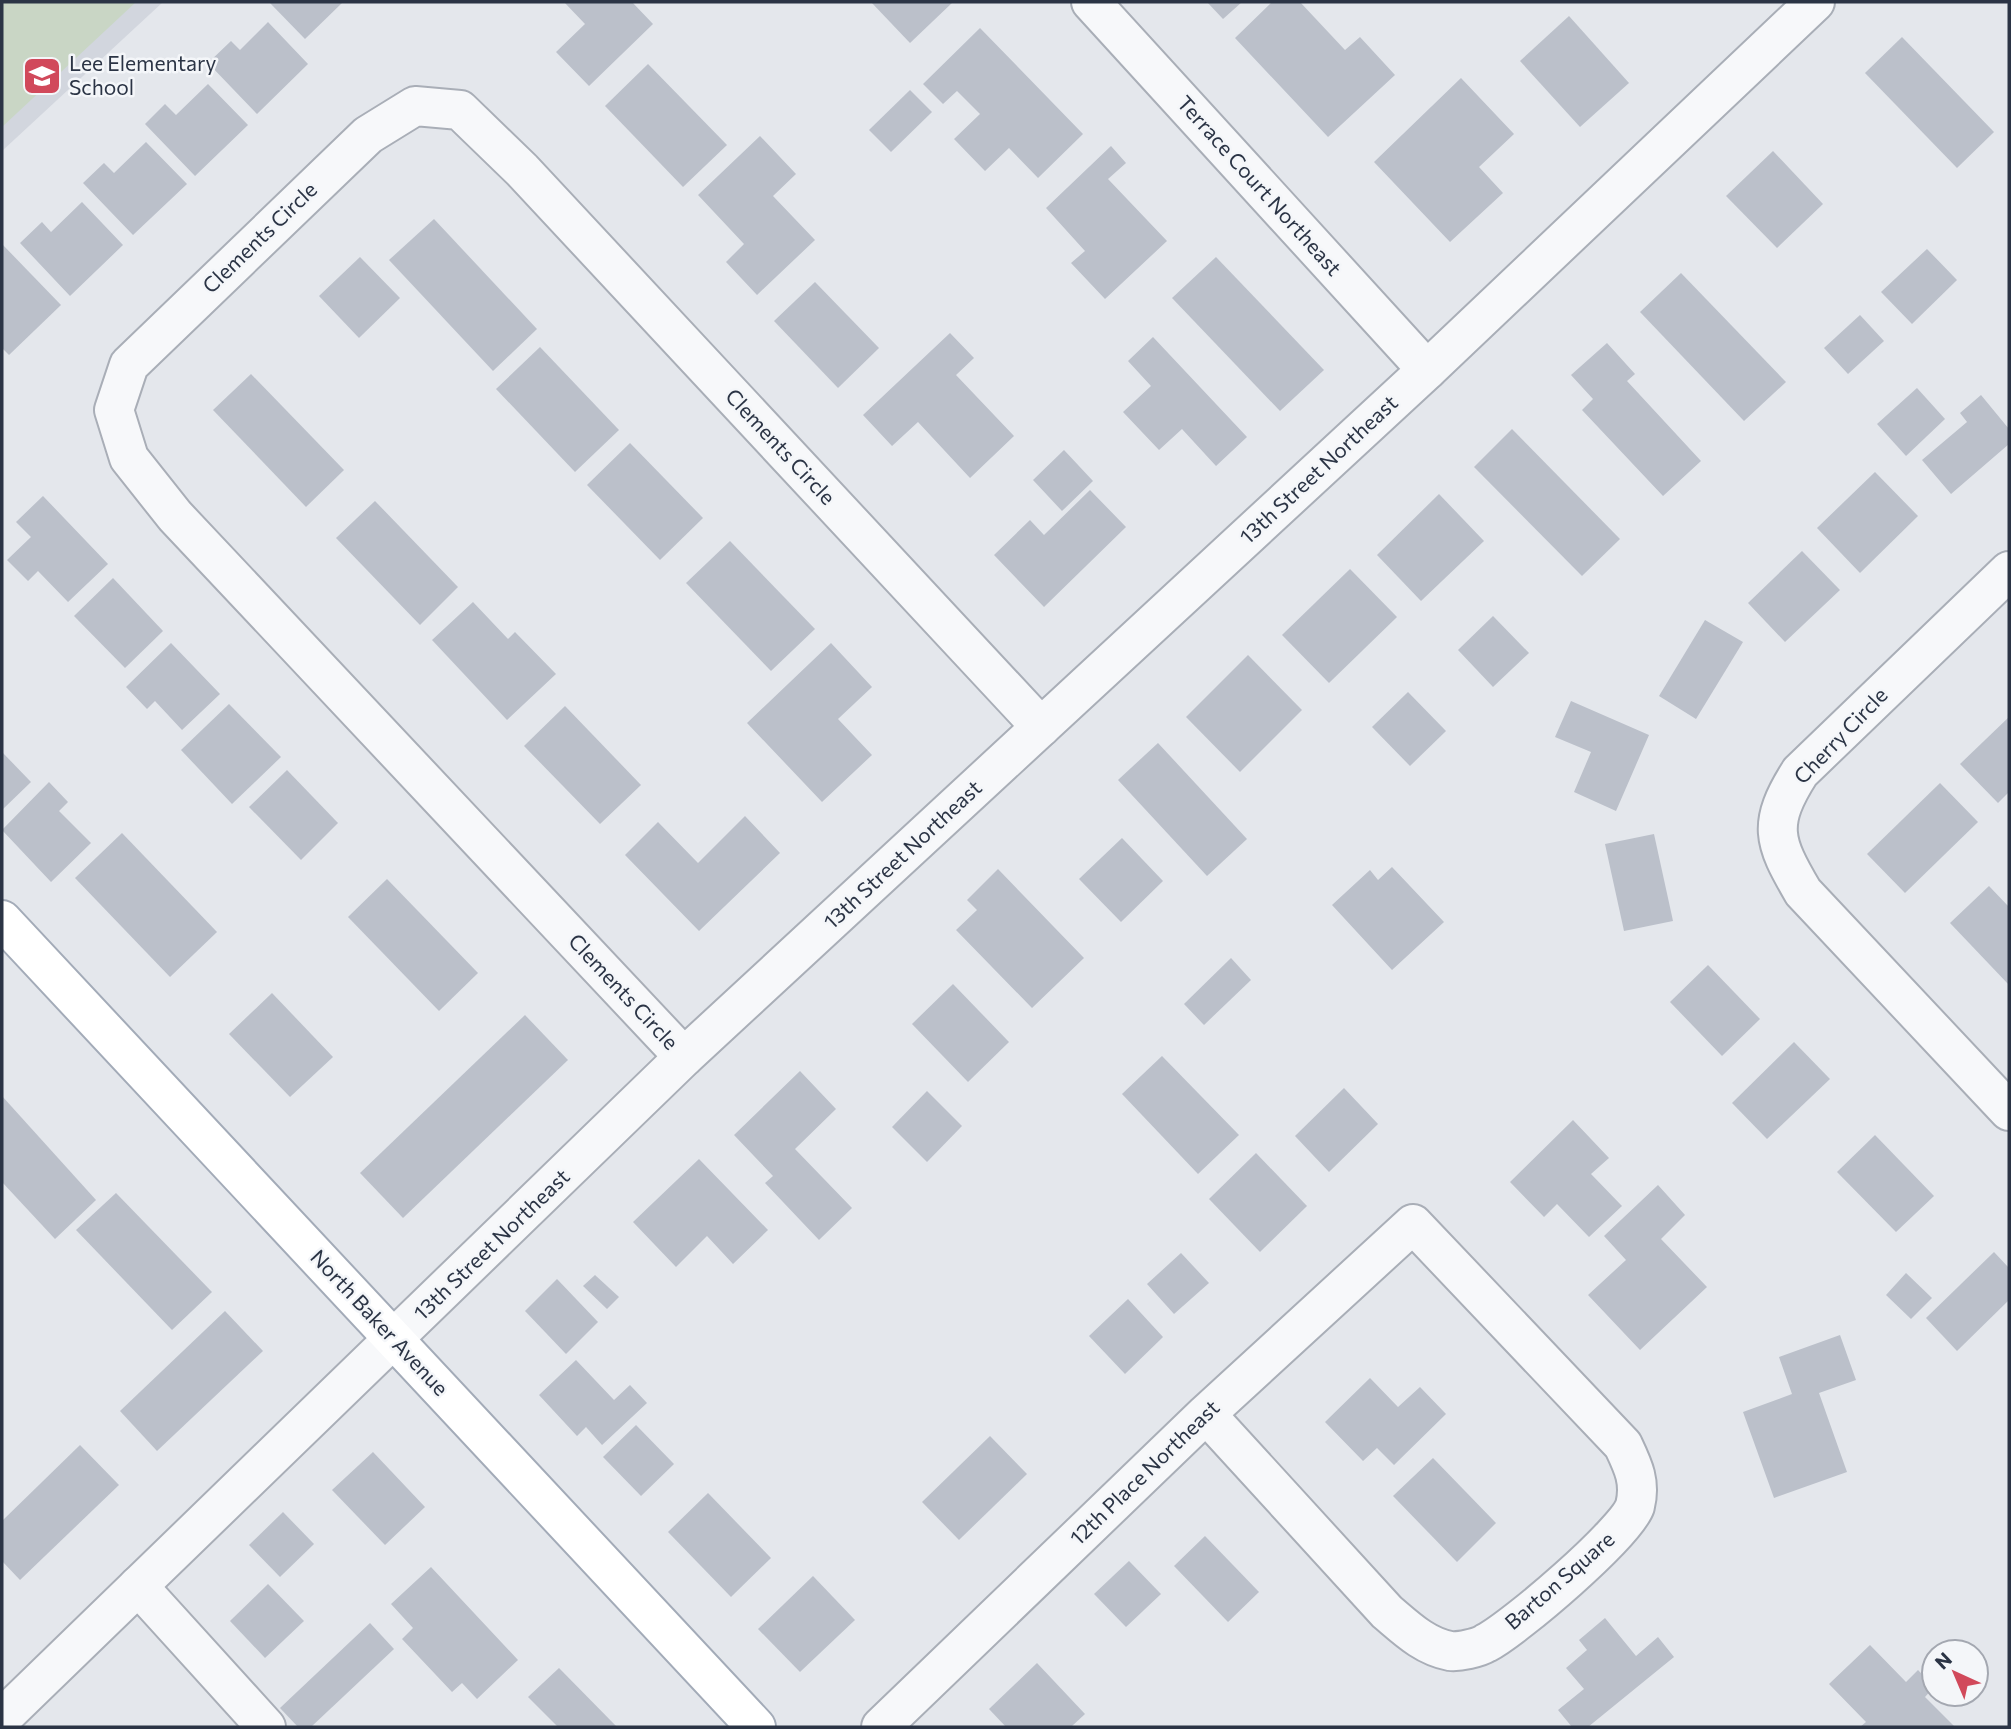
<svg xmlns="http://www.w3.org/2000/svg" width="2011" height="1729" viewBox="0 0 2011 1729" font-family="Commissioner,sans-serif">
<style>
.built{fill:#d2d6de}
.green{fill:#c9d6c5}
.building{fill:#bbc0ca}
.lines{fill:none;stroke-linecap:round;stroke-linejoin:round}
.minor-casing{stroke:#a9aeb7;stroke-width:42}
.major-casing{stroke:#a3abb8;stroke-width:42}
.minor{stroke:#f7f8fa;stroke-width:38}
.major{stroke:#fff;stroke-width:38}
.labels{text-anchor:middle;stroke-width:5;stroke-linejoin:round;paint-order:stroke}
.poi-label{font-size:21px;fill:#2b3445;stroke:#f4f6f9;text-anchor:start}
.street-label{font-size:21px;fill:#2b3445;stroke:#f4f6f9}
</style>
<rect width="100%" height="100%" fill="#e4e7ec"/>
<path class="built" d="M2,2H163L2,151Z"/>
<path class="green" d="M2,2H136L2,127Z"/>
<g class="building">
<path d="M269,2H343L305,39Z"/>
<path d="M564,2H632L653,24L589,86L556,52L585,24Z"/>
<path d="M871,2H953L910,43Z"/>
<path d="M1207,2H1242L1223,19Z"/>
<path d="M1272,2H1300L1345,50L1360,37L1395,75L1328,137L1235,38Z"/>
<path d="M1569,16L1629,83L1580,127L1520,61Z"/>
<path d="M268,22L308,64L257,114L208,63L231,41L240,50Z"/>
<path d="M980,28L1083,134L1038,178L1009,148L985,171L954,139L980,114L957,91L943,104L923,84Z"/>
<path d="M1902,37L1994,132L1957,168L1865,73Z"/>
<path d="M648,64L727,145L683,187L605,106Z"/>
<path d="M1461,78L1514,134L1479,167L1503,193L1450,242L1374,162Z"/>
<path d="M208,84L248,125L195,176L145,124L165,104L176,115Z"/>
<path d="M910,90L932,112L891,152L869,130Z"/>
<path d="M760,136L796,174L773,196L815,240L757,295L726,262L744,244L698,195Z"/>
<path d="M146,142L187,184L133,235L83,183L104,163L114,173Z"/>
<path d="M1111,146L1126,163L1108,179L1167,241L1105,299L1071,263L1085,251L1046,208Z"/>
<path d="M1773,151L1823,204L1777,248L1726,196Z"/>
<path d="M82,202L123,245L70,296L20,243L42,222L51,232Z"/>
<path d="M434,219L537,329L493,371L389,260Z"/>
<path d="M2,244L61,305L9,355L2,348Z"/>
<path d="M1927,249L1957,280L1912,324L1881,292Z"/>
<path d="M360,257L400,298L359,338L319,296Z"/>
<path d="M1216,257L1324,370L1280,411L1172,298Z"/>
<path d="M1681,273L1786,382L1744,421L1640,312Z"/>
<path d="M815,282L879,348L838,388L774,321Z"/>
<path d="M1860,315L1884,341L1848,374L1824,348Z"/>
<path d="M950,333L974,358L956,375L1014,436L970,478L918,422L892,446L863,415Z"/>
<path d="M1153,337L1247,437L1216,466L1182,429L1159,450L1123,412L1151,386L1128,361Z"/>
<path d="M1607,343L1635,374L1627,381L1701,461L1663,496L1582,410L1593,399L1571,375Z"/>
<path d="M540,347L619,430L575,472L496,389Z"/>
<path d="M251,374L344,470L306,507L213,410Z"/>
<path d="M1917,388L1945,419L1906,456L1877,424Z"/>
<path d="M1981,395L2009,429V444L1951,494L1922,460L1967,422L1960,413Z"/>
<path d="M1512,429L1620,539L1582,576L1474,467Z"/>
<path d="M630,443L703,518L660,560L587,485Z"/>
<path d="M1064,450L1093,481L1062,511L1033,480Z"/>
<path d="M1875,472L1918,516L1860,573L1817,528Z"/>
<path d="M1090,490L1126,527L1044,607L994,555L1030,520L1044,535Z"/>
<path d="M1439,494L1484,541L1421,601L1377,555Z"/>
<path d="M43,496L108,564L68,602L38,571L28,581L7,560L31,537L16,522Z"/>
<path d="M375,501L458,587L420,625L336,538Z"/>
<path d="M730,541L815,629L771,671L686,583Z"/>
<path d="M1802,551L1840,590L1785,642L1748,603Z"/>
<path d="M1350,569L1397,617L1329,683L1282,635Z"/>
<path d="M113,578L163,631L125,668L74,616Z"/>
<path d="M473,602L508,639L515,632L556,674L507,720L432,640Z"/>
<path d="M1493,616L1529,653L1493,687L1458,650Z"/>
<path d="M1705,620L1743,642L1696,719L1659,696Z"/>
<path d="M171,643L220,694L182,730L155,701L147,709L126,687Z"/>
<path d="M831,643L872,687L838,719L872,755L822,802L747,723Z"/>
<path d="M1248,655L1302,710L1240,772L1186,717Z"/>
<path d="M1408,692L1446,731L1410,766L1372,727Z"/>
<path d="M1571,701L1649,735L1616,811L1574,792L1591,752L1555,737Z"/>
<path d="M229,704L281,757L232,804L181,750Z"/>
<path d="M565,706L641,785L600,824L524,746Z"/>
<path d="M2009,717V792L1998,803L1960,764Z"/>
<path d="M1158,743L1247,839L1207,876L1118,780Z"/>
<path d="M2,752L31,782L2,810Z"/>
<path d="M287,770L338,823L301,860L249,807Z"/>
<path d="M49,782L68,802L59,811L91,843L51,882L2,830Z"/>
<path d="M1940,783L1978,822L1905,893L1867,854Z"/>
<path d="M745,816L780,853L699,931L625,855L658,822L698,863Z"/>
<path d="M122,833L217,932L170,977L75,878Z"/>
<path d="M1654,834L1673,921L1624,931L1605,844Z"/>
<path d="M1122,838L1163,881L1121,922L1079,879Z"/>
<path d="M1392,867L1444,922L1392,970L1332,905L1370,870L1378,880Z"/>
<path d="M998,869L1084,958L1032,1008L956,930L977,910L967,900Z"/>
<path d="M387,879L478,973L439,1011L348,917Z"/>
<path d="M1989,886L2009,907V985L1950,923Z"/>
<path d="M1231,958L1251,980L1204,1025L1184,1004Z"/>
<path d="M1708,965L1760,1019L1722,1056L1670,1002Z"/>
<path d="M953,984L1009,1042L968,1082L912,1024Z"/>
<path d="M272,993L333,1057L290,1097L229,1034Z"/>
<path d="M525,1015L568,1060L403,1218L360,1173Z"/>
<path d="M1794,1042L1830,1079L1767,1139L1732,1103Z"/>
<path d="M1162,1056L1239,1135L1198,1174L1122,1094Z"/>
<path d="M800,1071L836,1109L795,1149L852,1208L819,1240L765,1183L773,1176L734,1135Z"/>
<path d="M1344,1088L1378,1124L1329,1172L1295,1136Z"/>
<path d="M927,1091L962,1126L927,1162L892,1127Z"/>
<path d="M2,1096L96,1200L55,1239L2,1182Z"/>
<path d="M1573,1120L1609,1158L1591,1174L1622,1206L1589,1237L1557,1204L1544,1217L1510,1182Z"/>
<path d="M1875,1135L1934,1196L1896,1232L1837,1172Z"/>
<path d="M1256,1153L1307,1206L1260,1252L1209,1199Z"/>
<path d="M699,1159L768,1230L733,1264L707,1236L676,1267L633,1222Z"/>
<path d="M1658,1185L1685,1215L1661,1239L1707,1287L1640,1350L1588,1295L1626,1260L1604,1236Z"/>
<path d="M116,1193L212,1292L172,1330L76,1230Z"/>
<path d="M1994,1252L2009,1268V1300L1957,1351L1926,1318Z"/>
<path d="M1181,1253L1209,1283L1174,1314L1147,1284Z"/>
<path d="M1906,1273L1932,1298L1911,1319L1886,1295Z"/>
<path d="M595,1275L619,1297L607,1309L583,1286Z"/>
<path d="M557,1279L598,1322L566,1354L525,1311Z"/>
<path d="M1128,1299L1163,1337L1125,1374L1089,1336Z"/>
<path d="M225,1311L263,1351L157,1451L120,1411Z"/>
<path d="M1840,1335L1856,1380L1819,1393L1847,1472L1774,1498L1743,1412L1792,1394L1779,1357Z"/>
<path d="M576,1360L614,1400L630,1385L647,1403L602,1445L586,1427L577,1436L539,1395Z"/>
<path d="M1370,1378L1398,1407L1420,1387L1446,1414L1394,1465L1377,1448L1363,1461L1325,1422Z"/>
<path d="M636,1425L674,1464L641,1496L603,1457Z"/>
<path d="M990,1436L1027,1474L959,1540L922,1502Z"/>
<path d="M80,1445L119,1485L20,1580L2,1561V1521Z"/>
<path d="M373,1452L425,1507L385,1545L332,1490Z"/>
<path d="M1433,1458L1496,1523L1457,1562L1393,1496Z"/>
<path d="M708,1493L771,1558L731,1597L668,1532Z"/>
<path d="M283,1512L314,1544L280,1577L249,1545Z"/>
<path d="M1205,1536L1259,1592L1228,1622L1174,1566Z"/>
<path d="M1129,1561L1161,1594L1126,1627L1094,1594Z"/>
<path d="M431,1567L518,1660L477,1699L462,1683L452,1692L402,1639L413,1628L391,1604Z"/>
<path d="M813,1576L855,1620L800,1672L758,1629Z"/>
<path d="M268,1584L304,1621L265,1658L230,1621Z"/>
<path d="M1605,1618L1636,1656L1658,1637L1674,1657L1588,1727H1572L1558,1710L1584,1689L1566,1668L1587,1650L1579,1640Z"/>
<path d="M370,1623L394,1649L311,1727H298L280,1708Z"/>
<path d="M1870,1645L1906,1682L1918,1670L1934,1687L1925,1697L1955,1727H1860L1866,1722L1829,1684Z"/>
<path d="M1037,1663L1085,1714L1071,1727H1006L989,1709Z"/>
<path d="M559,1668L617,1727H558L528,1697Z"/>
</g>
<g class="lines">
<defs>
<g id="minor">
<path d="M1091,2L1427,370"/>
<path d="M2009,571L1800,772C1767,824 1773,841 1803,892L2009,1111"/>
<path d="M684,1057L175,516L129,458L114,410L129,365L368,135L415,106L460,110L522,170L1041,727"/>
<path d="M138,1586L266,1727"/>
<path d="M2,1718L684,1057L1427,370L1815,2"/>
<path d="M881,1727L1206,1414L1413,1224L1623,1445C1633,1466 1641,1482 1635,1506C1626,1533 1515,1628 1486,1643C1478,1648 1459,1652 1450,1651C1424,1646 1406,1628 1387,1612L1206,1414"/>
</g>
<path id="major" d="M2,920L756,1727"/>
</defs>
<use href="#minor" class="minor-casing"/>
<use href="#major" class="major-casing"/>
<use href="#minor" class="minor"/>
<use href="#major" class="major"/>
</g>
<defs>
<symbol id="school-square" viewBox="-11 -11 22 22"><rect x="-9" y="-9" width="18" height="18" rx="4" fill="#d1495b" stroke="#f4f6f9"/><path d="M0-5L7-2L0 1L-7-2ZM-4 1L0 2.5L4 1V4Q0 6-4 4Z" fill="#fff"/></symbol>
</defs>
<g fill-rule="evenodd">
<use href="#school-square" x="20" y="54" width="44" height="44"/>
</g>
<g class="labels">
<g class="poi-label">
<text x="69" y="71">Lee Elementary<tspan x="69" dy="24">School</tspan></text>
</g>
<g class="street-label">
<text transform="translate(1259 186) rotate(48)" y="7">Terrace Court Northeast</text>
<text transform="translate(260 238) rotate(-44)" y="7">Clements Circle</text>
<text transform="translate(780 447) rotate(47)" y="7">Clements Circle</text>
<text transform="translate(1319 470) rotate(-43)" y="7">13th Street Northeast</text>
<text transform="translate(1841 736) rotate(-46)" y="7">Cherry Circle</text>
<text transform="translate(903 855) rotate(-43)" y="7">13th Street Northeast</text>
<text transform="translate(623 992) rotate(47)" y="7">Clements Circle</text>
<text transform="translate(492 1245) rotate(-44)" y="7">13th Street Northeast</text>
<text transform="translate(379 1323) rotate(47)" y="7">North Baker Avenue</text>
<text transform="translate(1145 1473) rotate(-44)" y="7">12th Place Northeast</text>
<text transform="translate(1560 1581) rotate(-41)" y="7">Barton Square</text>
</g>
</g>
<rect width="2011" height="1729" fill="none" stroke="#2b3445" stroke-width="7"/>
<g transform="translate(1955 1673) rotate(316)"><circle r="33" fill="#f4f6f9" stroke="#a4a8b1" stroke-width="2"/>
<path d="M0-5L12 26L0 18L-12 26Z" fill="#d1495b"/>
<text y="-10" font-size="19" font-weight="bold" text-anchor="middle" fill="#2b3445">N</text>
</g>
</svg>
